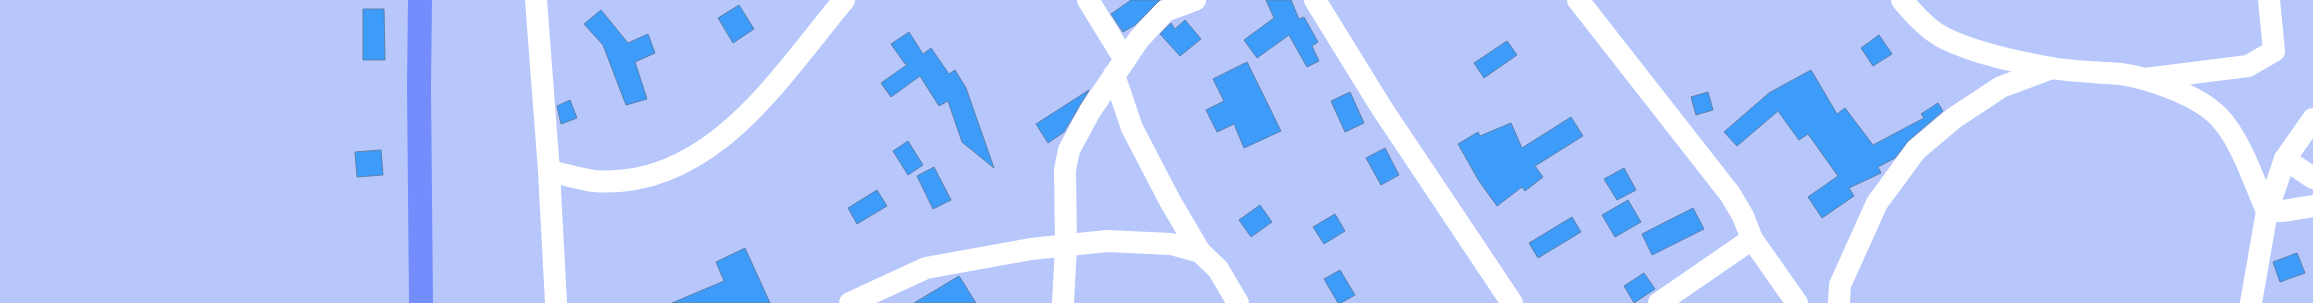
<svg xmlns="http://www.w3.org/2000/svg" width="2313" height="303" viewBox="0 0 2313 303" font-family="'Noto Sans',sans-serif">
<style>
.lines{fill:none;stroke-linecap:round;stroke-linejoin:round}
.canal{stroke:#748dfc;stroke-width:24}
.building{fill:#3d9bfa;stroke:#5d82ac}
.minor{stroke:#fff;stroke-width:22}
</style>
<rect width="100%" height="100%" fill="#b7c7fc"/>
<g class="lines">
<path class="canal" d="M420,0L419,87L421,303"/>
</g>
<g class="building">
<path d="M1131,0H1160L1135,25L1123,32L1111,14Z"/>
<path d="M1266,0H1291L1299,19L1304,17L1318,42L1312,46L1319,61L1307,67L1289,35L1257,58L1244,40L1274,18Z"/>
<path d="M739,5L754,29L733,43L718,18Z"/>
<path d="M363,9H384L385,60H363Z"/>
<path d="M601,10L628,43L648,34L655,53L635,62L647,99L626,105L603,45L584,24Z"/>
<path d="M1185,20L1201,39L1180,56L1160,34L1171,23L1175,29Z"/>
<path d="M909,32L923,54L931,48L949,74L955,70L966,88L994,168L962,142L948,101L939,106L920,76L891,97L881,83L908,64H905L891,44Z"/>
<path d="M1879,35L1892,54L1873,66L1861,48Z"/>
<path d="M1507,41L1517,55L1484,78L1474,63Z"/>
<path d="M1247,62L1281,131L1244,148L1234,124L1217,132L1206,110L1224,101L1213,79Z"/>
<path d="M1811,70L1837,114L1845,108L1873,145L1924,118L1921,114L1938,103L1943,111L1908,141L1895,158L1878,167L1881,173L1849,188L1854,196L1822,218L1808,197L1838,176L1808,134L1799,140L1778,111L1737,146L1724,132L1769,93Z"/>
<path d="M1089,90L1064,132L1048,143L1036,124Z"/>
<path d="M1350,92L1364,123L1345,132L1331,101Z"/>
<path d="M1708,92L1713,110L1696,115L1691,97Z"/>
<path d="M570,100L577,118L561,124L557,106Z"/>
<path d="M1571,117L1583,136L1535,166L1543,177L1525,191L1522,187L1497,206L1479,181L1458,144L1478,132L1480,136L1511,123L1522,148Z"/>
<path d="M908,141L923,165L908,175L893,151Z"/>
<path d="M1385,148L1399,175L1381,185L1366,158Z"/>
<path d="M381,150L383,175L357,177L355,152Z"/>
<path d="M934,167L951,200L933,209L917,176Z"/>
<path d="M1624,168L1636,190L1617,200L1604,179Z"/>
<path d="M877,190L887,206L857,224L848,208Z"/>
<path d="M1628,200L1641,222L1615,237L1602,215Z"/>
<path d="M1260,205L1272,222L1251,237L1239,220Z"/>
<path d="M1693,208L1704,229L1652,255L1642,234Z"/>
<path d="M1335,214L1345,231L1324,244L1313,227Z"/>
<path d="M1572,217L1581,232L1538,258L1529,243Z"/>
<path d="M745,248L770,303H672L724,281L716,262Z"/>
<path d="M2297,253L2305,273L2280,282L2273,262Z"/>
<path d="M1340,270L1355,295L1341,303H1338L1324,279Z"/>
<path d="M1644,273L1655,289L1634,303L1624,286Z"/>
<path d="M959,276L976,303H914Z"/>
</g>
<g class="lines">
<g class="minor">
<path d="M536,0L549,171L556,303"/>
<path d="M1088,0L1125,60"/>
<path d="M1315,0L1381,107L1512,303"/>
<path d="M1578,0L1730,194L1743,216L1752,239L1797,303"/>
<path d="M1902,0C1914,14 1927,29 1944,38C1977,54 2016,62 2052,68C2074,72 2098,72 2121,74C2150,78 2199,96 2219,117C2241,140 2254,182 2267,211"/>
<path d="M1114,75L1132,128L1170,201L1200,252L1218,269L1238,303"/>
<path d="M2145,79L2248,66L2274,51L2269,0"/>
<path d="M2285,159L2313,178"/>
<path d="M549,171C564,174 579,179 594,181C710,190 779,78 844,0"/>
<path d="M2267,211H2283L2313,206"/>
<path d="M850,303L926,268L1031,249L1107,241L1171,244L1200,252"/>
<path d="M1063,303L1066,246L1065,170L1069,150L1090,111L1139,39L1165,11L1195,0"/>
<path d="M1659,303L1752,239"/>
<path d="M1839,303L1840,285L1877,203L1916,150L1954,118L2001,87L2052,68"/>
<path d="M2251,303L2267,211L2285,159L2313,119"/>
</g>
</g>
</svg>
